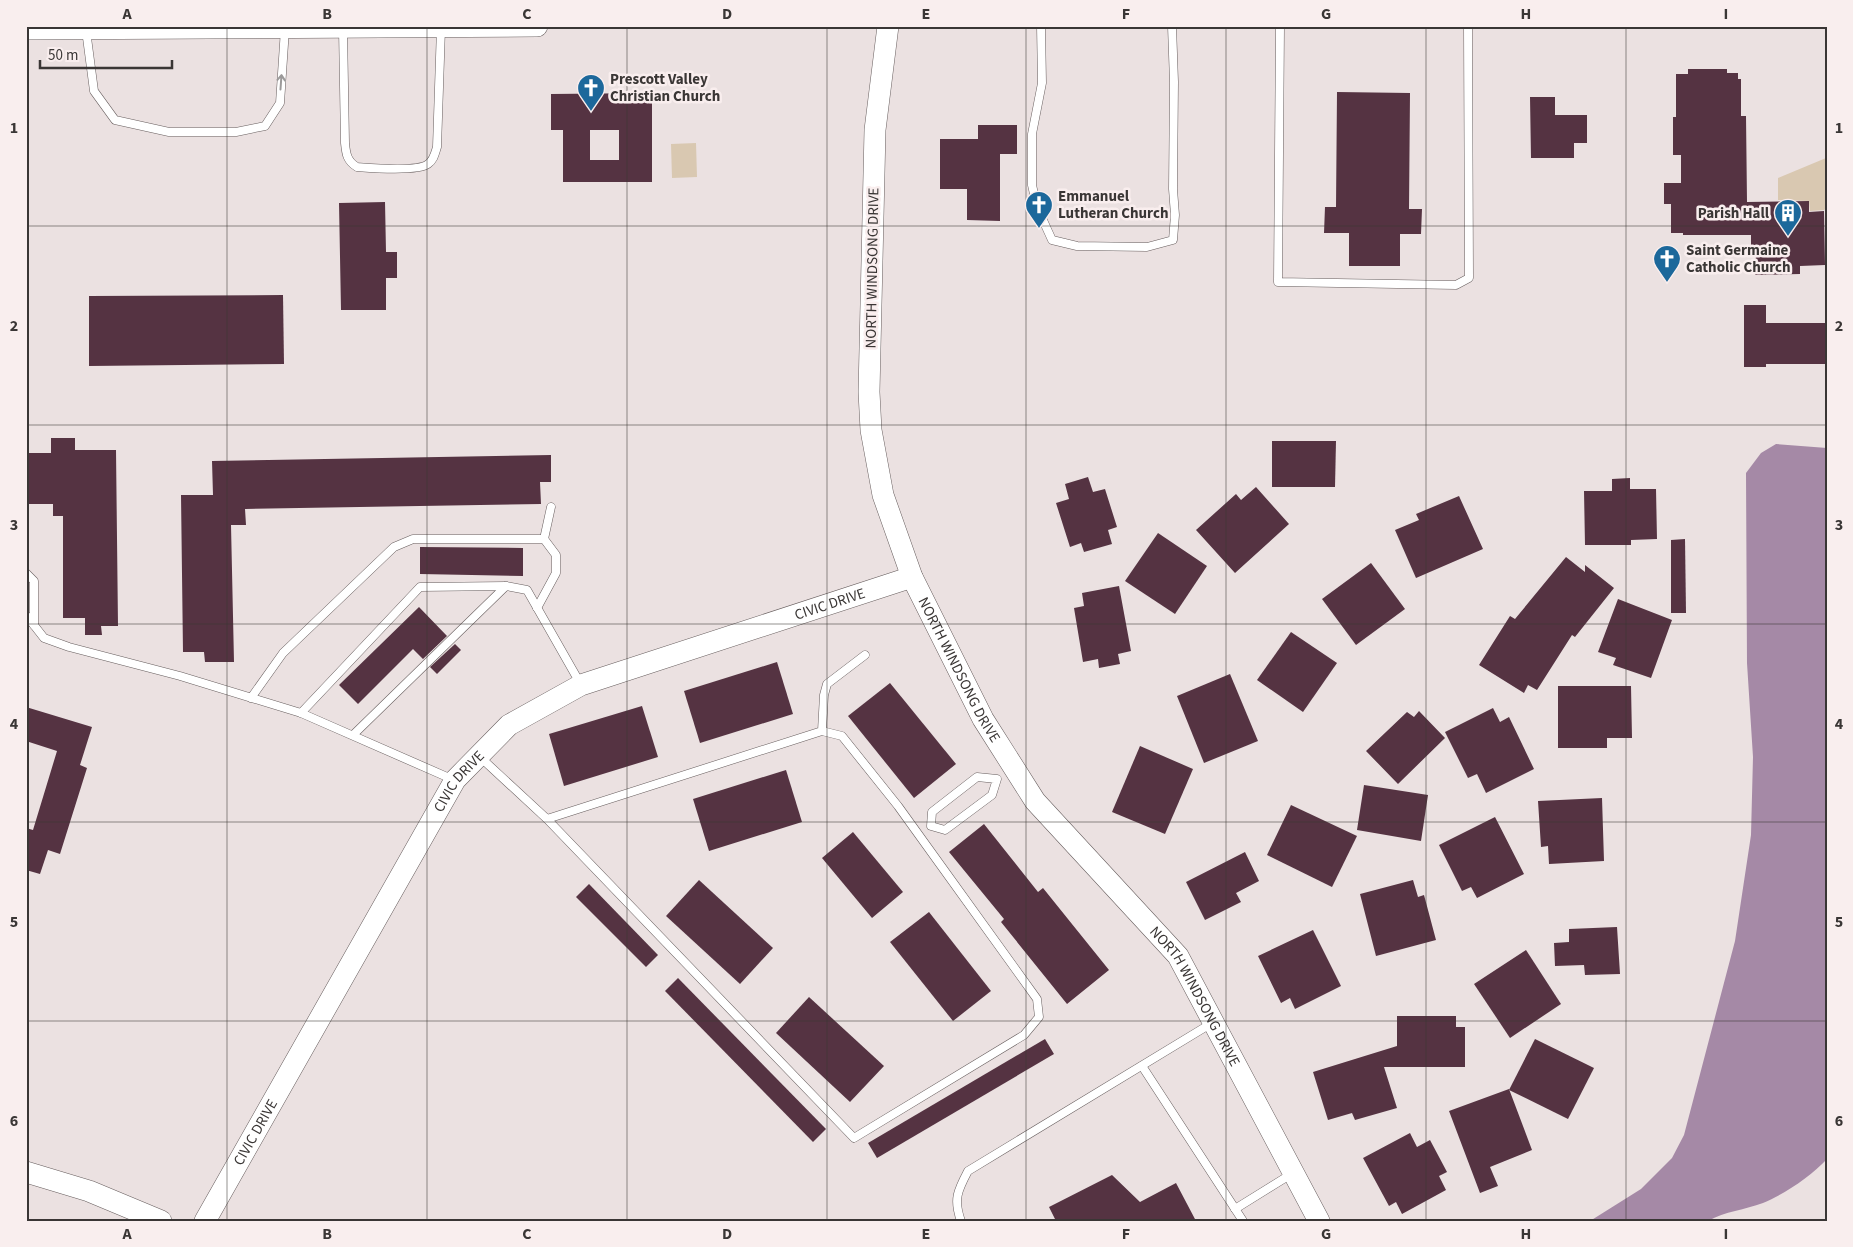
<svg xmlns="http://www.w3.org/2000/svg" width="1853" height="1247" viewBox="0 0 1853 1247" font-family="'Source Sans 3',sans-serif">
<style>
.green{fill:#d9c8b1}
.water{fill:#a589a6}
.building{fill:#553342;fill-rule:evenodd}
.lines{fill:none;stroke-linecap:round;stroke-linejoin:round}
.lane-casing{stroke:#675e5e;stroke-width:9}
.secondary-casing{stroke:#675e5e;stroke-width:22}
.lane{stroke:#fff;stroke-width:8}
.secondary{stroke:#fff;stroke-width:21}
.oneway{stroke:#9c9a9a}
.grid{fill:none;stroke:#3a3635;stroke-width:1;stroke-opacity:0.55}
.labels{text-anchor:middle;stroke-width:5;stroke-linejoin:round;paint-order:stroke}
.poi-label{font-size:15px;font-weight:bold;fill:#3a3635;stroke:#f9eeee;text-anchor:start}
.street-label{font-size:15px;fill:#3a3635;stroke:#f9eeee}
.neatline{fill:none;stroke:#3a3635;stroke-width:2}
.grid-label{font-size:16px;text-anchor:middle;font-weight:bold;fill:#3a3635}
</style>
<rect width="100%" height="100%" fill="#ebe1e1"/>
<g class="green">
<path d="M696,143L697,177L672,178L671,144Z"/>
<path d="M1826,158L1827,208L1824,210L1810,211L1809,201L1778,200V178Z"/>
</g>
<path class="water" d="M1776,444L1827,448V1159C1811,1176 1785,1194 1763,1203C1745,1210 1725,1211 1708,1221H1590L1641,1189L1672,1158L1684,1135L1735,941L1751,835L1753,757L1747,663L1746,473L1761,453Z"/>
<g class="building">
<path d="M1688,69H1727V73H1738V79H1741V116H1746L1747,202L1809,201V212L1824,211L1825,265L1800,266V274L1755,275L1756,253L1751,252V235H1683V233H1671V204H1664V183H1681V155H1673V117H1676V74H1688Z"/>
<path d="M1337,92L1410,93L1409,209H1422L1421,234H1400V266H1349V233H1324L1325,207H1336Z"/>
<path d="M652,93V182H563V130H551V94ZM590,130H619V160H590Z"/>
<path d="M1530,97H1555V115H1587V143H1574V158H1531Z"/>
<path d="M978,125H1017V154H1000V221L967,220V189H940V139H978Z"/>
<path d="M385,202L386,252H397V278H386V310H341L339,203Z"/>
<path d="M283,295L284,364L89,366V296Z"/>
<path d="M1744,305H1766V323H1827V364H1766V367H1744Z"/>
<path d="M51,438H75V450H116L118,626H101L102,635H85V618H63V516H53V504H26V453H51Z"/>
<path d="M1272,441H1336L1335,487H1272Z"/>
<path d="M551,455V482H540L541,504L245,509L246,525H231L234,662H205L204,652H183L181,495H213L212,461Z"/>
<path d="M1088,477L1093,492L1105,489L1117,527L1108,530L1112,544L1084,552L1081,543L1070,547L1056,503L1069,499L1065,484Z"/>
<path d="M1630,478V489H1656L1657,539L1631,540V545H1585L1584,491H1612V479Z"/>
<path d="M1256,487L1289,524L1235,573L1196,530L1236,494L1241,500Z"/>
<path d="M1459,496L1483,549L1416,578L1395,530L1419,520L1416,514Z"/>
<path d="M1158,533L1207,566L1175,614L1125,581Z"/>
<path d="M1685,539L1686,613H1671V540Z"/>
<path d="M420,547L523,548V576L420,574Z"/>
<path d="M1566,557L1585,572V565L1614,588L1575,637L1572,635L1537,690L1528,685L1524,693L1479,665L1510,616L1515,619Z"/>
<path d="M1371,563L1405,609L1356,645L1322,599Z"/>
<path d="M1119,586L1131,651L1118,654L1120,664L1099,668L1098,659L1083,662L1074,608L1084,606L1082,593Z"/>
<path d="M1618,599L1672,620L1651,678L1613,665L1616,658L1598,652Z"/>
<path d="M419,607L447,636L423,659L413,649L358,704L339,685Z"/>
<path d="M1291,632L1337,663L1303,712L1257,680Z"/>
<path d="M455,644L461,650L437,674L430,667Z"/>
<path d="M777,662L793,714L700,743L684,691Z"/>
<path d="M1230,674L1258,741L1204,763L1177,696Z"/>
<path d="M890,683L956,764L914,798L848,716Z"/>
<path d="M1558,686H1631L1632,738H1607V748H1558Z"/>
<path d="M642,706L658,757L564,786L549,734Z"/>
<path d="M26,707L92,727L80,765L87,768L60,854L48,850L40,874L26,870V828L33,830L57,751L26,741Z"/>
<path d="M1493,708L1500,722L1509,717L1534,769L1486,793L1477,774L1468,778L1445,732Z"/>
<path d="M1419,711L1445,738L1398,784L1366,751L1407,712L1414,717Z"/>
<path d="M1140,746L1193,769L1165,834L1112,812Z"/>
<path d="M786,770L802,822L709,851L693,799Z"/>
<path d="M1364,785L1428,795L1421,841L1357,830Z"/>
<path d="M1602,798L1604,861L1549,864L1548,846L1541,847L1538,801Z"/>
<path d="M1291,805L1357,836L1332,887L1267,855Z"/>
<path d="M1495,817L1524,874L1477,898L1471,887L1462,891L1439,845Z"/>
<path d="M984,824L1038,892L1043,888L1109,970L1067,1004L1001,922L1004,919L949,852Z"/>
<path d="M853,832L903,892L872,918L822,858Z"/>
<path d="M1245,852L1259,881L1236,893L1241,902L1205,920L1186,882Z"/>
<path d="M699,880L773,948L740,984L666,916Z"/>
<path d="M1413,880L1418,897L1424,895L1436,940L1376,956L1360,894Z"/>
<path d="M589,884L658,955L646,967L576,897Z"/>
<path d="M929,912L991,991L953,1021L890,942Z"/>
<path d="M1617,927L1620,974L1585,975L1584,965L1555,966L1554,943L1569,942V929Z"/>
<path d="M1313,930L1341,986L1295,1009L1290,998L1281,1003L1258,956Z"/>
<path d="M1526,950L1561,1004L1510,1038L1474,984Z"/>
<path d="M678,978L826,1129L813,1142L665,991Z"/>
<path d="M809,997L884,1066L850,1102L776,1033Z"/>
<path d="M1397,1016H1456V1027H1465V1067H1384L1397,1108L1355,1120L1352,1113L1328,1120L1313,1072L1397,1046Z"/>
<path d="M1045,1039L1054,1054L877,1158L868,1143Z"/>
<path d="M1535,1039L1594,1068L1568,1119L1509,1090Z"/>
<path d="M1509,1089L1532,1150L1490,1167L1498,1186L1480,1193L1449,1111Z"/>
<path d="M1410,1133L1417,1147L1430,1140L1447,1172L1439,1176L1446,1190L1402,1214L1396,1202L1389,1206L1363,1158Z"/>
<path d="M1112,1175L1140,1202L1176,1183L1196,1221H1056L1049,1207Z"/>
</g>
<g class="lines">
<defs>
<g id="lane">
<path d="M1041,26L1042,83L1032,134V185L1037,207L1052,240L1077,246L1147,247L1173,240L1175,215L1173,189L1174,82L1172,26"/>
<path d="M1280,26L1278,282L1456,285L1469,278L1468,26"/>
<path d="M343,29L345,143C346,154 347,161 357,167C371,168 418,172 428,164C434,160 435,153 437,147L441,28"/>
<path d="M86,30L94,91L115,120L169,132H236L265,126L280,103L285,29"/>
<path d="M544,539L551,507"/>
<path d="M26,573L34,581V625"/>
<path d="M26,615L44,638L69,647L180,676L301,713L454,780"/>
<path d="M251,698L283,653L394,547L413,539H544L556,555V573L537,608"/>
<path d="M301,713L420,587L506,586L527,590L580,683"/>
<path d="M353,735L506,586"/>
<path d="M480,757L547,819L822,731L824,695L827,684L865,655"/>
<path d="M977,777L997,779L992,795L945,830L931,826L932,812Z"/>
<path d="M547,819L854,1138L1024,1035L1039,1017L1037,999L898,806L842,736L822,731"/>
<path d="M1142,1066L1243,1221"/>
<path d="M1235,1209L1293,1173"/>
<path d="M961,1221C953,1199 958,1190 968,1171L1212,1023"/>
</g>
<g id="secondary">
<path id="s1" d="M888,26L875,130L869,392L871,430L883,495L912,577L983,719L1035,801L1178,956L1319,1221"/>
<path d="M26,29L537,26"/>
<path d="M26,1172L89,1191L161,1221"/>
<path id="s2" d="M205,1221L455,780L509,725L581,685L912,577"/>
</g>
</defs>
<use href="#lane" class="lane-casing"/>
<use href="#secondary" class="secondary-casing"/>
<use href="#lane" class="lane"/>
<use href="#secondary" class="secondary"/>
</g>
<defs><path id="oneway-shaft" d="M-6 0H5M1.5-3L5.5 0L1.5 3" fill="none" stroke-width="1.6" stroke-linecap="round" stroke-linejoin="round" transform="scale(1.25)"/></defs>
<use class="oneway" href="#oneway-shaft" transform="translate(281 82) rotate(-86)"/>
<path class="grid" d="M227,26V1221M427,26V1221M627,26V1221M827,26V1221M1026,26V1221M1226,26V1221M1426,26V1221M1626,26V1221M26,226H1827M26,425H1827M26,624H1827M26,822H1827M26,1021H1827"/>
<defs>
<symbol id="church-pin" viewBox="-11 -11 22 30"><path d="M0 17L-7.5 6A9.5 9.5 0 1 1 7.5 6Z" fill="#1c689b" stroke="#f9eeee"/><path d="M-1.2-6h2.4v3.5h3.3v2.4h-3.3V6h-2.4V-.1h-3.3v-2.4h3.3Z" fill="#fff"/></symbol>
<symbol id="building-pin" viewBox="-11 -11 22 30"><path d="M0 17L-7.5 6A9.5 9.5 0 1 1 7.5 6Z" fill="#1c689b" stroke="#f9eeee"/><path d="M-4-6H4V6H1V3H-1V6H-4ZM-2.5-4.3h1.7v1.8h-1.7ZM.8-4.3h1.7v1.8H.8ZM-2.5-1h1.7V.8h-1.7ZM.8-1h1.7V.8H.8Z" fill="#fff"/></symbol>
</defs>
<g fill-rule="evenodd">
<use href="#church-pin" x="575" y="72" width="32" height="43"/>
<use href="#church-pin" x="1023" y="189" width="32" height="43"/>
<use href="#building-pin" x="1772" y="197" width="32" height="43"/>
<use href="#church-pin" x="1651" y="243" width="32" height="43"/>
</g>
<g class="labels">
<g class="poi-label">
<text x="610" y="84">Prescott Valley<tspan x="610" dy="17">Christian Church</tspan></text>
<text x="1058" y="201">Emmanuel<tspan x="1058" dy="17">Lutheran Church</tspan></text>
<text x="1769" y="218" text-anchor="end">Parish Hall</text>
<text x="1686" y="255">Saint Germaine<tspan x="1686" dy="17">Catholic Church</tspan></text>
</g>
<g class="street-label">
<text transform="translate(872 268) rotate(-89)" y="5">NORTH WINDSONG DRIVE</text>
<text dy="5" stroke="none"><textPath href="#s2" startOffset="928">CIVIC DRIVE</textPath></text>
<text dy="5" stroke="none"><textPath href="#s1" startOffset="662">NORTH WINDSONG DRIVE</textPath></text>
<text dy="5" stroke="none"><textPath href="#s2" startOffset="508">CIVIC DRIVE</textPath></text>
<text dy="5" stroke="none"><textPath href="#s1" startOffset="1068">NORTH WINDSONG DRIVE</textPath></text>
<text dy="5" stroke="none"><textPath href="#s2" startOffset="102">CIVIC DRIVE</textPath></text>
</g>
</g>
<rect width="1853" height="1247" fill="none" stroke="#f9eeee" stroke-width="55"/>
<path d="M40 60v8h132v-8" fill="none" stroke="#3a3635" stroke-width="2.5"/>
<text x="48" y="60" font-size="15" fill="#3a3635" stroke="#f9eeee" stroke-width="4" paint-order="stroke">50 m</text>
<rect x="28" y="28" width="1798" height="1192" class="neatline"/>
<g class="grid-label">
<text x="127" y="19">A</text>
<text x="327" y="19">B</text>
<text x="527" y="19">C</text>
<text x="727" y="19">D</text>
<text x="926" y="19">E</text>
<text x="1126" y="19">F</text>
<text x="1326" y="19">G</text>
<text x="1526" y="19">H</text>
<text x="1726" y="19">I</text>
<text x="14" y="133">1</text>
<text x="1839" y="133">1</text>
<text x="14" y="331">2</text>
<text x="1839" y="331">2</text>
<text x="14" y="530">3</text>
<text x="1839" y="530">3</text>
<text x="14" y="729">4</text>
<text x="1839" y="729">4</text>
<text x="14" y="927">5</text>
<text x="1839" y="927">5</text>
<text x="14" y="1126">6</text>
<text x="1839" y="1126">6</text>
<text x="127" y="1239">A</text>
<text x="327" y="1239">B</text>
<text x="527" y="1239">C</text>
<text x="727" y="1239">D</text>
<text x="926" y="1239">E</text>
<text x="1126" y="1239">F</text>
<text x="1326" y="1239">G</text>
<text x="1526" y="1239">H</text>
<text x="1726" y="1239">I</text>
</g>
</svg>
